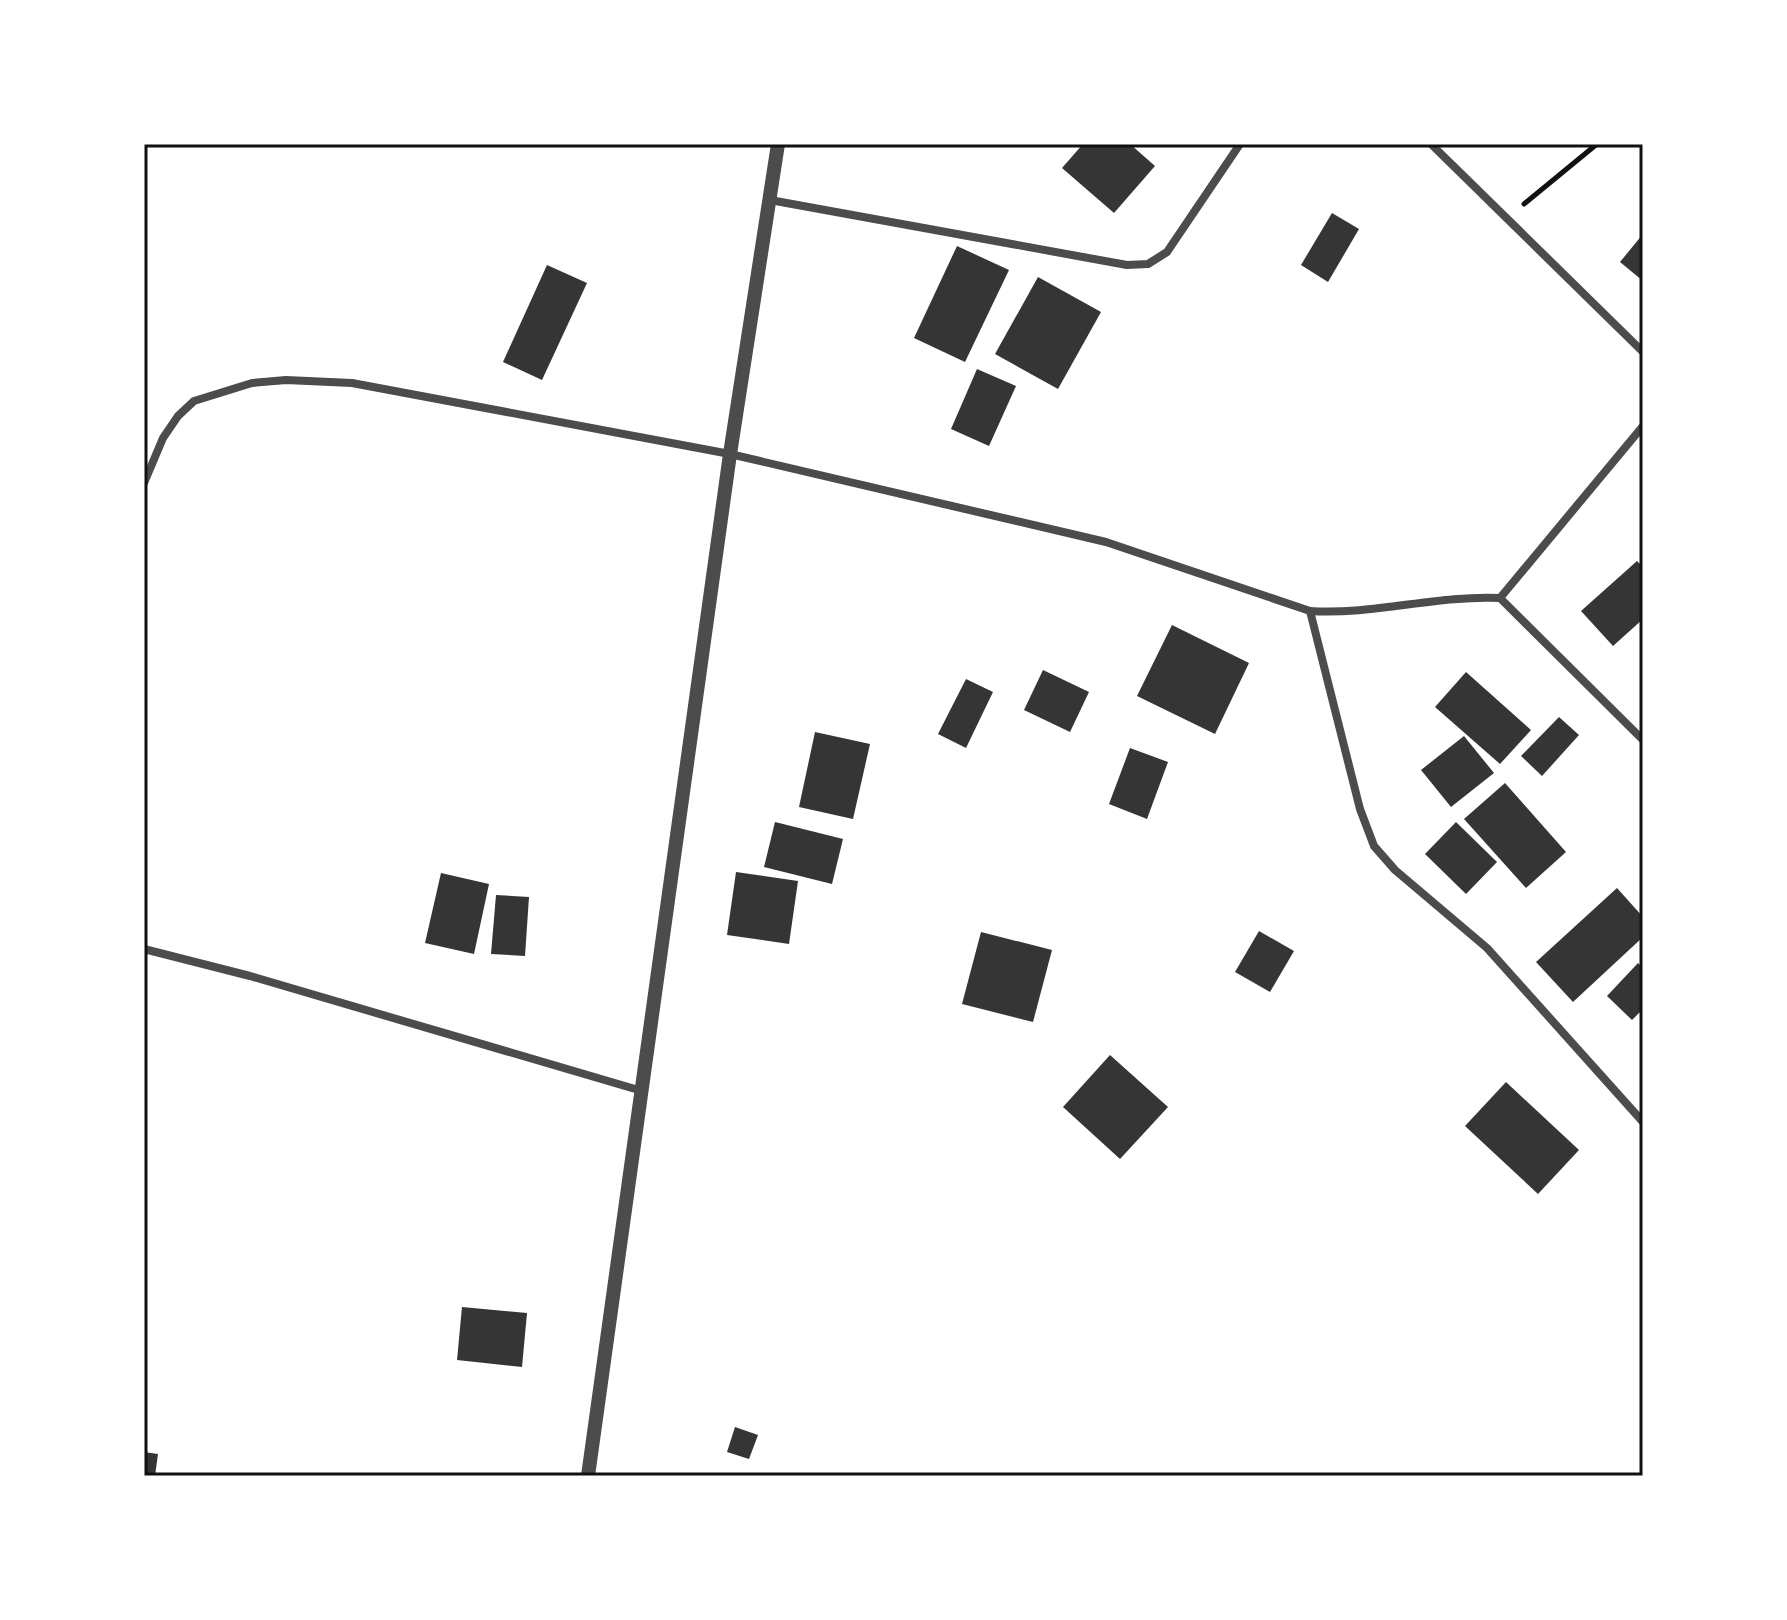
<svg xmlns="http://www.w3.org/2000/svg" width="1787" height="1620" viewBox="0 0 1787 1620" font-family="'Roboto Condensed',sans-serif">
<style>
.building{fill:#353535}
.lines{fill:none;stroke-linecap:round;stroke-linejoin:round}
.path{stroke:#111;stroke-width:5}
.minor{stroke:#4c4c4c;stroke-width:8}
.tertiary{stroke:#4c4c4c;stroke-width:14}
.neatline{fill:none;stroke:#111;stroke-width:3}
</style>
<rect width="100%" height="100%" fill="#fff"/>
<g class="building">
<path d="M1083,144H1130L1155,166L1114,213L1062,168Z"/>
<path d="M1332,213L1359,229L1328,282L1301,265Z"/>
<path d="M1643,234V281L1620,262Z"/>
<path d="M957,246L1009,270L965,362L914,338Z"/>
<path d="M547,265L587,283L542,380L503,362Z"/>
<path d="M1038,277L1101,312L1058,389L995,354Z"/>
<path d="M977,369L1016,386L989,446L951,429Z"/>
<path d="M1637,561L1643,567V619L1613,646L1581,611Z"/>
<path d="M1172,625L1249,663L1215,734L1137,696Z"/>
<path d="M1043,670L1089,692L1070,732L1024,710Z"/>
<path d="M1466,672L1531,730L1500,764L1435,707Z"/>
<path d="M966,679L993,692L966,748L938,734Z"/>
<path d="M1559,717L1579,735L1542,776L1521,756Z"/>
<path d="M815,732L870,744L853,819L799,807Z"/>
<path d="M1464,736L1494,773L1451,807L1421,770Z"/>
<path d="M1130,748L1168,762L1147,819L1109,804Z"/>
<path d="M1505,783L1566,852L1526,888L1464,819Z"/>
<path d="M775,822L843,839L832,884L764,867Z"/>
<path d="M1456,822L1497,862L1466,894L1425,854Z"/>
<path d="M736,872L798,881L789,944L727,935Z"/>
<path d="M441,873L489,884L474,954L425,943Z"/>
<path d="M1617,888L1643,917V937L1573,1002L1536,962Z"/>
<path d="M496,895L529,897L525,956L491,954Z"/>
<path d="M1259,931L1294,951L1270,992L1235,972Z"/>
<path d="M981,932L1052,950L1033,1022L962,1004Z"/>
<path d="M1638,963L1643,968V1009L1632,1020L1607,996Z"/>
<path d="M1110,1055L1168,1107L1120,1159L1063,1107Z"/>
<path d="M1506,1082L1579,1150L1538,1194L1465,1126Z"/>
<path d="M462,1307L527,1313L522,1367L457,1360Z"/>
<path d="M735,1427L758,1435L749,1459L727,1452Z"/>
<path d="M144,1452L158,1454L155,1476H144Z"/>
</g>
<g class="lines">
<path class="path" d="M1524,204L1597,144"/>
<g class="minor">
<path d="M1431,144L1643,352"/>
<path d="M770,200L1127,265L1148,264L1167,252L1240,144"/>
<path d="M144,483L163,438L178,416L194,401L252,383L286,380L352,383L730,454L1106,542L1310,611C1374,615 1437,595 1500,598L1643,740"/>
<path d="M1500,598L1643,426"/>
<path d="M1310,611L1360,809L1374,846L1395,870L1487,948L1643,1122"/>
<path d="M144,949L250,976L642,1091"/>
</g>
<path class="tertiary" d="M588,1476L730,454L778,144"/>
</g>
<rect width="1787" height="1620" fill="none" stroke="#ffffff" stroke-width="292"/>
<rect x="146" y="146" width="1495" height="1328" class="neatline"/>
</svg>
